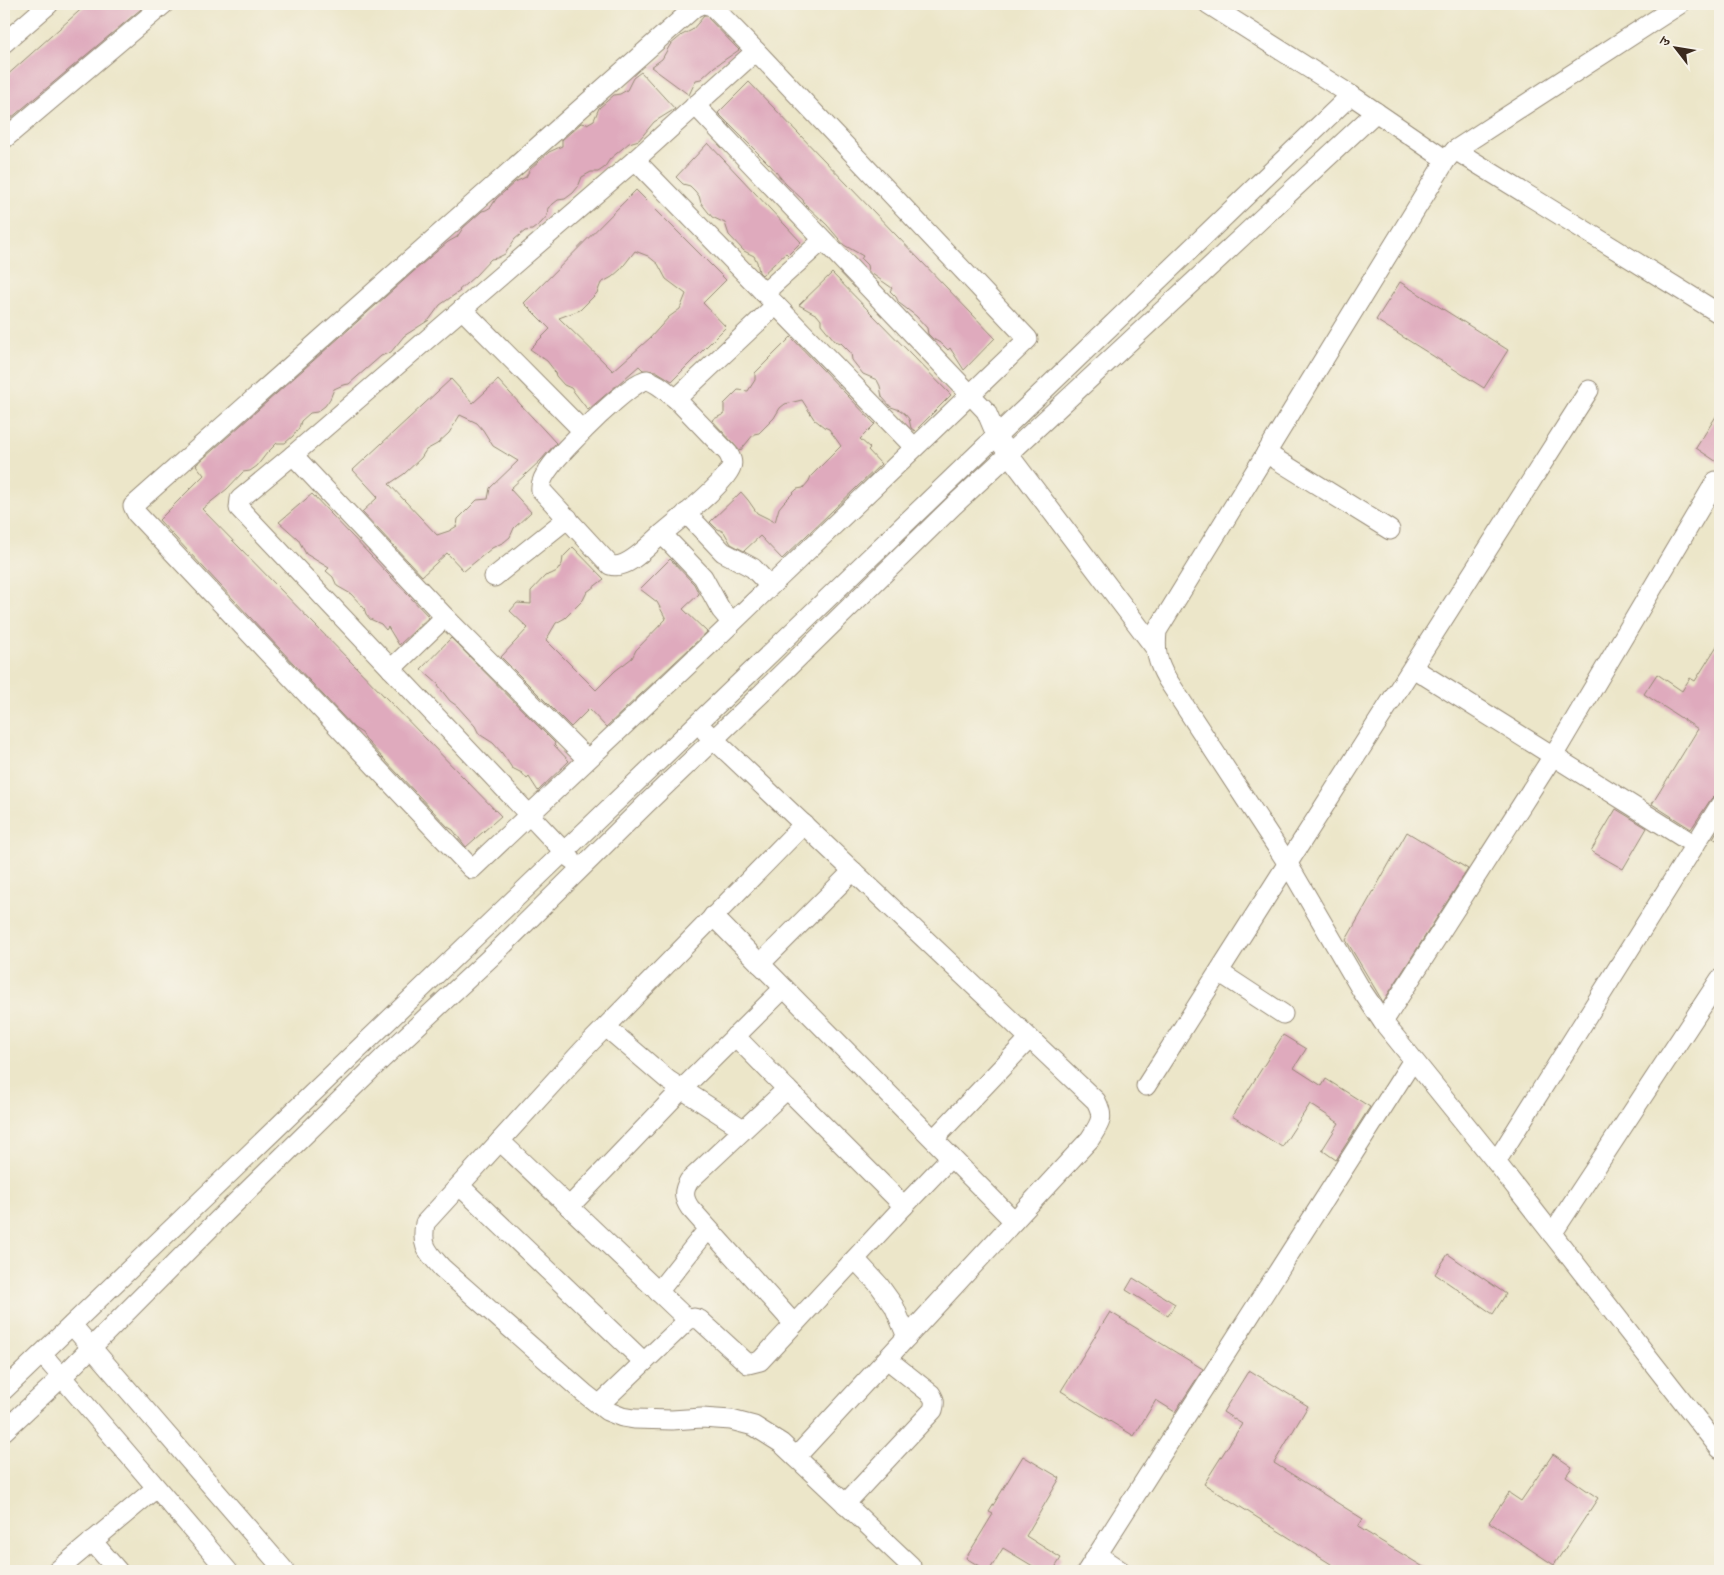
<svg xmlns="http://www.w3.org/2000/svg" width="1724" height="1575" viewBox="0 0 1724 1575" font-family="'EB Garamond','Noto Serif Devanagari',serif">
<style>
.building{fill:#dfaabd;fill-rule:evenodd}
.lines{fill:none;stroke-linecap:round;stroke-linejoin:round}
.minor-casing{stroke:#948874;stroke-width:21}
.minor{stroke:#fff;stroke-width:19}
</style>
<rect width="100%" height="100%" fill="#f7f3e8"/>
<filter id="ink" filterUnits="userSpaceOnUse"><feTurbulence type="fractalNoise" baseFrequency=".02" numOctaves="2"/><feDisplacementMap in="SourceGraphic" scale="10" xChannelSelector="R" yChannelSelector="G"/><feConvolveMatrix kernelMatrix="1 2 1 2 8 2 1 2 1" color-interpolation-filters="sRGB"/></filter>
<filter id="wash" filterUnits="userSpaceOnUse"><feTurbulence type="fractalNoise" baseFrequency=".0096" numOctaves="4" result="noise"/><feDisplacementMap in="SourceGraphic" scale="20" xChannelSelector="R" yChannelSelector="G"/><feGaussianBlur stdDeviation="1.12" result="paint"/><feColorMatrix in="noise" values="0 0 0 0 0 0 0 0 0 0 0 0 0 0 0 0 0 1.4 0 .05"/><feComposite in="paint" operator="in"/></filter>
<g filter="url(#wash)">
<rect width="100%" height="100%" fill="#ece6c9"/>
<g id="blocks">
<g class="building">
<path d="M87,4H147L4,124V78Z"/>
<path d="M704,16H706L739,50L714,67L701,79L696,80L689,95L651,67L662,59L670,45L682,35L692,30Z"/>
<path d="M641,72L675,109L654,122L639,140L629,143L610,159L604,168L598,172H591L582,177L578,187L573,193L565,199L558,200L548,208L547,216L541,223L532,230L525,231L515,239L505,254L497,258L491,259L475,276L459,290L460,291L440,305L429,320L404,336L391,352L381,356L349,384L343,385L334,389L330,399L325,406L317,412L310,413L301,421L299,428L293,436L285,443H277L267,453L257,466L250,471L243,472L227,489L202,509L501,816L466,847L453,830L448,827L367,741L362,733L354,728L159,520L204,475L196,465L430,257L448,242L457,237L463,228L482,211L486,210L491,207L496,199L515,182L526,177L530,169L549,152L562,146V140L581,123L587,124L594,120L599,108L614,95L620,94L627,90L633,78Z"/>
<path d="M749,82L995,338L964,370L950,348L948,350L942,344L933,339L928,334L927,328L916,316L899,303L896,297L890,291L892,288L868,271L867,265L861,259L863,256L844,245L827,225L804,203L803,200L785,183L771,166L718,113Z"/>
<path d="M708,143L801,242L788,255L786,253L762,275L759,272L757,262L754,256L744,251L729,235L725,223L712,217L701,203L699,196L695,191L690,186L683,184L676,177Z"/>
<path d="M636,190L726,280L703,303L726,327L672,381L656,371L643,370L639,366L588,410L571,388L564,385L556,376L554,370L547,361L530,349L550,329L524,303ZM635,251L648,256L658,264L666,279L686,294L680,309L669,317L650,338L613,371L559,318L580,310L597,293L601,283L612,277L621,269Z"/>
<path d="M832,273L951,395L915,431L911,428L909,419L905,414L900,410L891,407L882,397L880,386L877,380L863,374L852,360L851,353L841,343L835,341L821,324V320L817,315L799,305Z"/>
<path d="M1400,282L1508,350L1484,388L1376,320Z"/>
<path d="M791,337L875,424L860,439L870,448L868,450L881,464L782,559L760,536L744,551L731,544L724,532L716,528L710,522L741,492L748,500L757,513L775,522L779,508L784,502L797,489L803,488L809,481L811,476L841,446L829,429L824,427L814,419L802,400L785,404L780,408L774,418L759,433L754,434L740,451L712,420L724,414V404L738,390L748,391L755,380V373Z"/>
<path d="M451,379L473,403L498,380L556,443L541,460L510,489L531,512L514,528L510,537L504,542L492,548L464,571L447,553L422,576L362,512L378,497L353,470ZM460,415L477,423L483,430L493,446L518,461L490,488L488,499L477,500L458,519L457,526L449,531L437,535L389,484L404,474L421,458L426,450L437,444L449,433Z"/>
<path d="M1720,410V464L1696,448Z"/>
<path d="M312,494L429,617L399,645L388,627L386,630L381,624L370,619L366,614L364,608L351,594L337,586L333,577L326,571L329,568L306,554L298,539L279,522Z"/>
<path d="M573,547L604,579L587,592L583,600L565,618L556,623L546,640L596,690L615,671L632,658L636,650L666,619L657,602L640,589L670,559L694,584L699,594L683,609L707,632L606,727L589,709L571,727L501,657L528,628L510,611L517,603L531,604V591L545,576L551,574L557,571L562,564L563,557Z"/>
<path d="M451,638L555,743L554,745L569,761L538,791L529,777L527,779L522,773L512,768L502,753L493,743L479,734L475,726L457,706L450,701L438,686L439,685L421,669Z"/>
<path d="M1720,641V794L1715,795L1711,799L1691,829L1652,804L1698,729L1644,694L1657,674L1682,691L1690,678L1695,681Z"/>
<path d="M1616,809L1647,828L1623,869L1591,851Z"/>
<path d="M1720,826V842L1713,838Z"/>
<path d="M1407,832L1468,869L1383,1002L1346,940Z"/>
<path d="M1283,1035L1306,1049L1294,1068L1322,1086L1326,1079L1370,1107L1336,1160L1322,1150L1339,1123L1310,1104L1282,1147L1232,1116Z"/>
<path d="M1448,1254L1506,1294L1493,1314L1435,1274Z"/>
<path d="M1133,1278L1175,1304L1168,1316L1126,1290Z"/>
<path d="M1110,1312L1203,1369L1175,1412L1156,1400L1134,1436L1061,1391Z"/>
<path d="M1249,1370L1308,1406L1274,1463L1363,1519L1358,1527L1430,1571H1342L1204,1484L1242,1424L1223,1412Z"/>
<path d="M1553,1454L1572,1467L1566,1476L1598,1498L1554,1565L1489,1522L1509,1493L1521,1501Z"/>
<path d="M1023,1456L1060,1478L1026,1536L1061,1558L1053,1571H1041L1003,1548L989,1571H987L966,1558L993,1514L989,1512Z"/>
</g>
</g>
</g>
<g filter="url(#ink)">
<use href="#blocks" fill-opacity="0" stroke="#948874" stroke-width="1"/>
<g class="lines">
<defs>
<g id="minor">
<path d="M702,4L695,7L133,506L137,514L472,869L707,647L1028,339L756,51L712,6L704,4"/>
<path d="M1208,4L1351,95L1446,160"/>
<path d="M1680,4L1455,150L1446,160L1157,631C1155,653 1157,661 1167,679L1288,864L1362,991L1383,1022L1496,1162L1720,1449"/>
<path d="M4,43L49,4"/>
<path d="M695,105L986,411L997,437L1009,455L1155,648"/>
<path d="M4,139L164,4"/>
<path d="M1455,150L1720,314"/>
<path d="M635,160L914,447"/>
<path d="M764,293L823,240"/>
<path d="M462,309L583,431C572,443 538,473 541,490L610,565C627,571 650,544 662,534L703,577L721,610L732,623"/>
<path d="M583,431C593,421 636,379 647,380C657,382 668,393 676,399"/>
<path d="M1266,453L1390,530"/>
<path d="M293,455L445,617L587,759"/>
<path d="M686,513L723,552L753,568L770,586"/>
<path d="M662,534C678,520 724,485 731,467C733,462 731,458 728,453L676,399L776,305"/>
<path d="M494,577L568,518"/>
<path d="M1413,668L1695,845"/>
<path d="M391,669L445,617"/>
<path d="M705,731L1096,1101C1105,1118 1100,1123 1090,1139L796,1457"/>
<path d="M804,824L582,1051L425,1223C421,1247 427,1251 442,1268L584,1393L607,1411L622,1417L634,1419L672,1420L702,1418L731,1420L754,1426L781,1443L911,1566"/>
<path d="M571,859L239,508L240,499L293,455L635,160L756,51"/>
<path d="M713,916L1014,1221"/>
<path d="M760,964L853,871"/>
<path d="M1219,972L1283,1014"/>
<path d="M1383,1022L1553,756L1716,481"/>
<path d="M606,1027L668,1080L743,1129"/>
<path d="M735,1036L787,1089L689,1181C683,1191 683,1198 690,1208L794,1324"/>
<path d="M1146,1086L1589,390"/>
<path d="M787,1089L904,1206"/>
<path d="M934,1139L1029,1039"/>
<path d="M500,1141L688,1320"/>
<path d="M1496,1162L1720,805"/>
<path d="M460,1186L644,1362"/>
<path d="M569,1207L682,1089L784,988"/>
<path d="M1552,1234L1720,979"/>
<path d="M855,1259L879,1285L894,1306L907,1337"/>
<path d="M658,1292L708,1229"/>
<path d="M72,1325L285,1571"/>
<path d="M42,1354L228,1571"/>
<path d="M4,1390L1351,95"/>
<path d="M599,1405L688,1320L694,1318L700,1320L748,1364L760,1361L904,1206L951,1157"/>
<path d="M4,1431L62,1377L223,1215L383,1058L492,956L646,804L762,693L954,505L1376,112"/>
<path d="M845,1504L933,1410C935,1403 935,1400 931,1394L887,1359"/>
<path d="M92,1541L118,1571"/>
<path d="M1097,1555L1121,1571"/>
<path d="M57,1571L156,1488"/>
<path d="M1087,1571L1413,1060"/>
</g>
</defs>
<use href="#minor" class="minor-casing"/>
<use href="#minor" class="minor"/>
</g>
</g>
<rect width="1724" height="1575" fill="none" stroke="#f7f3e8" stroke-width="20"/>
<g transform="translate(1676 48) rotate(301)" stroke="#f7f3e8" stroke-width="4" paint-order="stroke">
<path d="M0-4L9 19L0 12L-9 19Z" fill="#3b2a1e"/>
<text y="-8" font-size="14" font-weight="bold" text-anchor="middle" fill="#3b2a1e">उ</text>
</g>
</svg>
